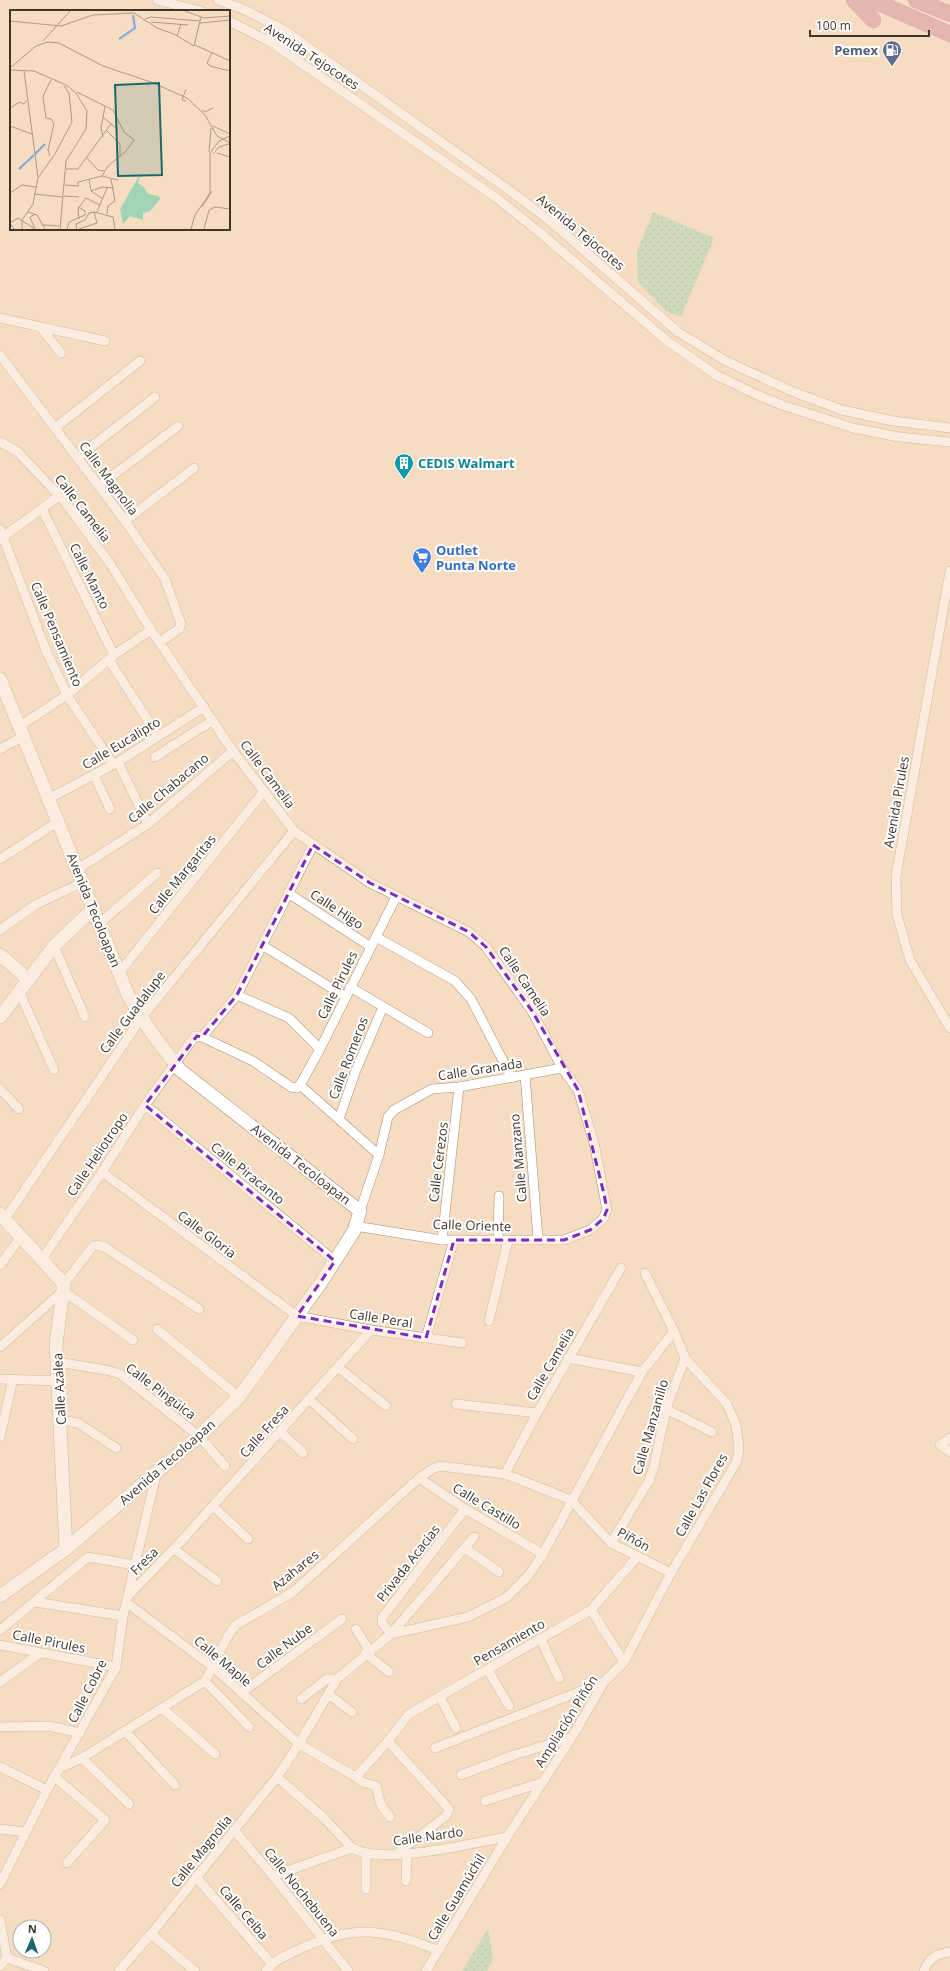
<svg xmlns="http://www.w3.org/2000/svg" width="950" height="1971" viewBox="0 0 950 1971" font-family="'Open Sans',sans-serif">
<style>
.grass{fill:url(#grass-dots)}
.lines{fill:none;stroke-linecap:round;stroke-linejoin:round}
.street-casing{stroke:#a58e76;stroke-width:10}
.secondary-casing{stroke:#a58e76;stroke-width:14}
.highway-casing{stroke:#fff;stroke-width:18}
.street{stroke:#fff;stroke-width:9}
.secondary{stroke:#fff;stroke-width:13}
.highway{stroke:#d1889c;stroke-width:17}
.marked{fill:none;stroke:#7b2cbf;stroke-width:3;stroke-dasharray:8 5;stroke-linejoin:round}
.labels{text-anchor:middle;stroke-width:4;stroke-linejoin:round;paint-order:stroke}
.service-label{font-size:13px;font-weight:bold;fill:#4e5e75;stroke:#fff;text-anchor:end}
.street-label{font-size:13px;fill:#3f362b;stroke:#fff}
.culture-label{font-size:13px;font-weight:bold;fill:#0d838f;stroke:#fff;text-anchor:start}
.shop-label{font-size:13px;font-weight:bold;fill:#366cbe;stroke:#fff;text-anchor:start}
.inset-river{fill:none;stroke:#78aae3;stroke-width:2}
.inset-road{fill:none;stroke:#ad9a86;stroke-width:1}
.view{fill:#1b686a;fill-opacity:0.15;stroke:#1b686a;stroke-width:2}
.inset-edge{fill:none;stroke:#3f362b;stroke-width:2}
</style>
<defs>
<pattern id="grass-dots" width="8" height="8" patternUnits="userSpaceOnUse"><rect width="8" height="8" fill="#a1d4b4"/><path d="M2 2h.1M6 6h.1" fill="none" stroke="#85ad93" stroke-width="1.8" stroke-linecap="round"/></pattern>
</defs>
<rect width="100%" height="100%" fill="#f6ddc2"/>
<g class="grass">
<path d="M653,212L714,238L681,317L666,311L638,282L637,251Z"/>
<path d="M488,1929L493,1959L487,1971H462Z"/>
</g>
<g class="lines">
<defs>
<g id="street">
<path d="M157,0L201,11"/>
<path d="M218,0L243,9L284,30L509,190L549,220L678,332L726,361L796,393L842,410L893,421L950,428"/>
<path d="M229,21L272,43L498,199L538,231L666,340L716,375L755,394L782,405L853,428L899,437L950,442"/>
<path d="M0,318L105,341"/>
<path d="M42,329L61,353"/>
<path d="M0,355L125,521L165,579L181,624L179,629L160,642"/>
<path d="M55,428L140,361"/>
<path d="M0,442L18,452L65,502L111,565L151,630L233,751L294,831L370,883L469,932L486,947L532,1011L562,1068L578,1090L594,1143L607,1210L603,1219L590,1230L564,1240H442L355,1226"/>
<path d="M77,458L155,397"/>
<path d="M99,486L178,426"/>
<path d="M42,509L114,655"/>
<path d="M125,521L194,468"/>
<path d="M0,529L45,648L67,695L113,764"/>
<path d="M0,539L59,496"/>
<path d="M950,571L896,876L897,915L910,960L950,1028"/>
<path d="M109,660L158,736"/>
<path d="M20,726L67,695L114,655L151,630"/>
<path d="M0,749L24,736"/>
<path d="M155,757L213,720"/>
<path d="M118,762L148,824"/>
<path d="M94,775L110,809"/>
<path d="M50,798L118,762L204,707"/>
<path d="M0,859L59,821"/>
<path d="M78,869L148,824L233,751"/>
<path d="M288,893L371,947"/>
<path d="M100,923L157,873"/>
<path d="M0,930L35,905L83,882"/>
<path d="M376,937L455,981L471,999L512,1078"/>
<path d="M262,945L346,997"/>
<path d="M54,946L85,1017"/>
<path d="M119,973L264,791"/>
<path d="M350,987L428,1033"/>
<path d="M19,991L54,1070"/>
<path d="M237,995L289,1018L320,1049"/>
<path d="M202,1037L237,995L313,845"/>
<path d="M525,1075L538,1239"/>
<path d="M300,1085L320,1049L396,897"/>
<path d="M0,1089L19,1109"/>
<path d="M145,1105L335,1261"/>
<path d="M339,1119L356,1070L383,1007"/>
<path d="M102,1172L297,1316L371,1330L462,1343"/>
<path d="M360,1211L379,1155L388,1117L394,1110L432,1089L459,1087L562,1068"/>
<path d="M5,1219L142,1017L294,831"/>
<path d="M442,1240L459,1087"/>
<path d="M498,1240L499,1196"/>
<path d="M42,1259L102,1172L145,1105L195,1036L202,1037L253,1061L291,1087L297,1088L300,1085L379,1155"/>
<path d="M0,1265L21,1237"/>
<path d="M645,1273L674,1331L685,1358L727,1404L736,1425L739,1448L737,1461L671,1573"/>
<path d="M64,1284L93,1246L99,1245L106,1248L199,1309"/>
<path d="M489,1321L508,1240"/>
<path d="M157,1329L239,1397"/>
<path d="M426,1338L454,1240"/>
<path d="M0,1347L63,1291L133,1340"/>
<path d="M568,1358L642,1372"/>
<path d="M58,1362L106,1370L120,1374L199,1436L225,1466"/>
<path d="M339,1368L386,1406"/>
<path d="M0,1379L58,1381"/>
<path d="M310,1400L353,1439"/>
<path d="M456,1404L537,1413"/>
<path d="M666,1409L712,1432"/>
<path d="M60,1420L78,1423L116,1448"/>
<path d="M281,1432L303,1453"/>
<path d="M0,1437L13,1379"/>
<path d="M950,1438L940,1445L950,1452"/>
<path d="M505,1474L537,1413L621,1268"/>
<path d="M419,1478L465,1509L543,1554"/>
<path d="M213,1506L248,1539"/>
<path d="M465,1509L382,1618V1623L391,1634L474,1537"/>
<path d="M611,1543L649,1481L654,1466L666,1409L685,1358"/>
<path d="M465,1548L499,1572"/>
<path d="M174,1549L217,1581"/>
<path d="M129,1595L183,1539L371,1330"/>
<path d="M35,1602L123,1616"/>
<path d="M127,1603L213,1667L299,1744L356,1777L362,1782L376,1786L381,1805L390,1817"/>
<path d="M591,1610L624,1662"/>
<path d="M356,1629L369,1650"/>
<path d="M0,1630L88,1557L135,1565"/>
<path d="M540,1638L559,1678"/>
<path d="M0,1645L116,1667"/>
<path d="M365,1653L389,1672"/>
<path d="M488,1670L509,1706"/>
<path d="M205,1681L249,1727"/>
<path d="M0,1682L40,1653"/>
<path d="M241,1693L342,1619"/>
<path d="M328,1694L352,1712"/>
<path d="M440,1697L456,1728"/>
<path d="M301,1699L327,1679H337"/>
<path d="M162,1708L215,1754"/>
<path d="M0,1727L49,1726L80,1733"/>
<path d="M125,1731L175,1785"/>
<path d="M388,1741L449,1809L446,1816L396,1854"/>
<path d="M435,1748L604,1682"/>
<path d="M82,1758L129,1804"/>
<path d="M0,1767L47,1790"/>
<path d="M60,1768L82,1758L205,1681C216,1663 222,1641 236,1625L293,1592L419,1478L434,1468L440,1466L505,1474L571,1500L611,1543L671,1573L624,1662L604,1682L572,1737L507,1837L426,1971"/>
<path d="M461,1775L511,1756L572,1737"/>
<path d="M55,1777L105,1820L67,1863"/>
<path d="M277,1777L324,1818L352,1848"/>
<path d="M356,1777L388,1741L409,1714L591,1610L637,1557"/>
<path d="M485,1801L543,1782"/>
<path d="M0,1829L26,1832"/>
<path d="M234,1830L273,1876L348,1971"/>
<path d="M273,1876L352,1848C383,1866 471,1843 507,1837"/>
<path d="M196,1877L271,1963"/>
<path d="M406,1881L407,1854"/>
<path d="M0,1884L47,1790L116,1667L123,1616L157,1471"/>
<path d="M366,1889V1854"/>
<path d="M0,1920L7,1958"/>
<path d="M151,1934L195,1971"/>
<path d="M7,1958L44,1971"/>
<path d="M0,1966L7,1958"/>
<path d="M119,1971L151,1934L277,1777L299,1744L337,1679L391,1634L468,1617L506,1598L528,1576L543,1554L642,1372L674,1331"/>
<path d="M266,1971C274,1960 286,1956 298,1950C353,1924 384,1928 439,1951"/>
<path d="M924,1971C929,1958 936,1954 950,1952"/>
</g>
<g id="secondary">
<path d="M0,679L128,995L151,1032L180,1070L360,1211L354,1231L320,1284L239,1397L199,1436L66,1549L0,1596"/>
<path d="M0,955L28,979"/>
<path d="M0,1017L54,946L94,908"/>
<path d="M0,1214L64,1284L56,1344L66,1549"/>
</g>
<g id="highway">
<path d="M854,0L873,20"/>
<path d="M872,0L950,34"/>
<path d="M916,0L950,14"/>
</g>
</defs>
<use href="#street" class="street-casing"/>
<use href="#secondary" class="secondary-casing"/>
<use href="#highway" class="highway-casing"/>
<use href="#street" class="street"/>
<use href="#secondary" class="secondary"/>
<use href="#highway" class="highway"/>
</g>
<path d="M0 0H950V1971H0ZM313,845L370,883L469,932L486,947L532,1011L578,1090L604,1194L607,1210L603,1219L590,1230L564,1240H454L426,1338L297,1316L335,1261L145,1105L197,1036L202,1037L237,995Z" fill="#f6ddc2" fill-opacity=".55" fill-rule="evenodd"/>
<path class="marked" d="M313,845L370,883L469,932L486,947L532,1011L578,1090L604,1194L607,1210L603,1219L590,1230L564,1240H454L426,1338L297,1316L335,1261L145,1105L197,1036L202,1037L237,995Z"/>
<defs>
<symbol id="fuel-pin" viewBox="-11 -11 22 30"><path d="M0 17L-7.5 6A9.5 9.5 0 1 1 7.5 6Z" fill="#5c6f8a" stroke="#fff"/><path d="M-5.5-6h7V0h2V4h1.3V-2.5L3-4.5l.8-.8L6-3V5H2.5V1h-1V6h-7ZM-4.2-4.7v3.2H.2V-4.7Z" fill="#fff"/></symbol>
<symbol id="building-pin" viewBox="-11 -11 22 30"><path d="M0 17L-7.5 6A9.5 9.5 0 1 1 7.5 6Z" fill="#0f9aa8" stroke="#fff"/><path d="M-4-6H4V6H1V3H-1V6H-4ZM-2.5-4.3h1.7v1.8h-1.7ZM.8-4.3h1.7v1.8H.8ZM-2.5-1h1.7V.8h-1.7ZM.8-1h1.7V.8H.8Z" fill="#fff"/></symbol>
<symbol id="supermarket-pin" viewBox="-11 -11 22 30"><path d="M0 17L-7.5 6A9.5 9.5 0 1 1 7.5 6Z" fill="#3f7fe0" stroke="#fff"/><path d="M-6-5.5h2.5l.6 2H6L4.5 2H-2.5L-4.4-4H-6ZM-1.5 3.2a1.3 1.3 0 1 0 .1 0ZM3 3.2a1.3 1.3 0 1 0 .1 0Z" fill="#fff"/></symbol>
</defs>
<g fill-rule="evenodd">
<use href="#fuel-pin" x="881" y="39" width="22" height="30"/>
<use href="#building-pin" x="393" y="452" width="22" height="30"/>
<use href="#supermarket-pin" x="411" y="546" width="22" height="30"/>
</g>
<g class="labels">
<g class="service-label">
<text x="878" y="55">Pemex</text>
</g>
<g class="street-label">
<text transform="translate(312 56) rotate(33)" y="5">Avenida Tejocotes</text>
<text transform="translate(581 232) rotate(40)" y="5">Avenida Tejocotes</text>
<text transform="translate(109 478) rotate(53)" y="5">Calle Magnolia</text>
<text transform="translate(83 508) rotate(52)" y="5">Calle Camelia</text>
<text transform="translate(90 576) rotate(63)" y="5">Calle Manto</text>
<text transform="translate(57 634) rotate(67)" y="5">Calle Pensamiento</text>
<text transform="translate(121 743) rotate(-31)" y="5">Calle Eucalipto</text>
<text transform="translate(268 774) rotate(53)" y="5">Calle Camelia</text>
<text transform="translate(168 788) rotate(-40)" y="5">Calle Chabacano</text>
<text transform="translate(896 802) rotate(-80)" y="5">Avenida Pirules</text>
<text transform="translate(182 874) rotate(-51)" y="5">Calle Margaritas</text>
<text transform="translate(337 909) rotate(33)" y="5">Calle Higo</text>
<text transform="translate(94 910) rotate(68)" y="5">Avenida Tecoloapan</text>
<text transform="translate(525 981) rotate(56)" y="5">Calle Camelia</text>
<text transform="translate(337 985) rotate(-64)" y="5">Calle Pirules</text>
<text transform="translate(132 1012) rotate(-53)" y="5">Calle Guadalupe</text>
<text transform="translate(348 1058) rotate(-69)" y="5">Calle Romeros</text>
<text transform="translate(480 1069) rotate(-9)" y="5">Calle Granada</text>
<text transform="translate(97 1154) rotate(-56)" y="5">Calle Heliotropo</text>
<text transform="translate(518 1158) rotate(-95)" y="5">Calle Manzano</text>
<text transform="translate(438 1162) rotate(-83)" y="5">Calle Cerezos</text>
<text transform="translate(301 1164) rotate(38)" y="5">Avenida Tecoloapan</text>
<text transform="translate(248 1173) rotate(39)" y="5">Calle Piracanto</text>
<text transform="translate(472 1225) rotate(2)" y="5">Calle Oriente</text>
<text transform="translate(207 1234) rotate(37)" y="5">Calle Gloria</text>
<text transform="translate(381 1318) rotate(9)" y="5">Calle Peral</text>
<text transform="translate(550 1364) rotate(-60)" y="5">Calle Camelia</text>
<text transform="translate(59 1389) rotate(-93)" y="5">Calle Azalea</text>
<text transform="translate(161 1391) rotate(37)" y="5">Calle Pingüica</text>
<text transform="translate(650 1427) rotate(-74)" y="5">Calle Manzanillo</text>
<text transform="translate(264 1431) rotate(-48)" y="5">Calle Fresa</text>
<text transform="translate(167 1462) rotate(-41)" y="5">Avenida Tecoloapan</text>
<text transform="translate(701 1495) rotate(-61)" y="5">Calle Las Flores</text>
<text transform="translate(487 1506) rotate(31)" y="5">Calle Castillo</text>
<text transform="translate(634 1539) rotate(29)" y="5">Piñón</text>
<text transform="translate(144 1561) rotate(-45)" y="5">Fresa</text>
<text transform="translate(408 1563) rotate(-52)" y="5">Privada Acacias</text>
<text transform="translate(295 1570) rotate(-39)" y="5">Azahares</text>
<text transform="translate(49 1641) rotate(11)" y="5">Calle Pirules</text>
<text transform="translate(509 1642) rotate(-30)" y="5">Pensamiento</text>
<text transform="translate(284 1646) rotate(-37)" y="5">Calle Nube</text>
<text transform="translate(223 1661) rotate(40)" y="5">Calle Maple</text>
<text transform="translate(87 1691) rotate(-63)" y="5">Calle Cobre</text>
<text transform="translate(566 1721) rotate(-58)" y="5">Ampliación Piñón</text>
<text transform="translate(428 1836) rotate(-8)" y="5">Calle Nardo</text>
<text transform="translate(201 1851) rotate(-51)" y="5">Calle Magnolia</text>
<text transform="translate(302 1892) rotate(51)" y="5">Calle Nochebuena</text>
<text transform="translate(456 1897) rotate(-59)" y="5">Calle Guamúchil</text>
<text transform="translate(244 1912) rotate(49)" y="5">Calle Ceiba</text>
</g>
<g class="culture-label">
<text x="418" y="468">CEDIS Walmart</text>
</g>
<g class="shop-label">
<text x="436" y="555">Outlet<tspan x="436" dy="15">Punta Norte</tspan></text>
</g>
</g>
<g transform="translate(10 10)">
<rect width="220" height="220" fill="#f6ddc2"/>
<path d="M131,163L128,173L133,176L138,184L149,186L150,189L140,201L133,203V210L120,206L113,214L110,199Z" fill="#a1d4b4"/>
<path class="inset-river" d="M109,29L125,18L123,5M25,144L35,134M9,159L24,145"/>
<path class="inset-road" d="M175,1L194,8L220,6M135,9L141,7L190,11M0,11L51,16L83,5L124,3L147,18L164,24L184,36L191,7M141,12L178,15M190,13L220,10M167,26L171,14M33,31L60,1M185,35L220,51M202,43L197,53L200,56L220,61M0,58L26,36L38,32L49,33L93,56L141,72L177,88L195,105L207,126L220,133M0,60L24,61L56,75L66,83L77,101L76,119L56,151L50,219M14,61L28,167M176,79L172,90L176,91M67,82L95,96M0,98L10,92L14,94L17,90M192,100L195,102L203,98M93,107L108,120M0,116L22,124M203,116L220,124M96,120L110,134V147M93,127L91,118L95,96M199,142L201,118M207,143L220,147M203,144L209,137L219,134M40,146L38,140L44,114L41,109L36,108L33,86L41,70M77,148L88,160L94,161M56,159H68L101,114M92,166L98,156L116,141L124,130L114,122L103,100L95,96M79,169L81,181M55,175L68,176V172L92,166L108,170M81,181L92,177L104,178M81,181L93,189M0,183L12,175L26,177M24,184L53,187M54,186L69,187M192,197L202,181M18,202L27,205L35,219M87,202L97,178M97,204L98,196L105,191L101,169M69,209L68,199L76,188L90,195M33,215L49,216M4,219L0,213L8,208L25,219M12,219V210L23,194L28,168L45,144L62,112L59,83L54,76M25,219L20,207L25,204M57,219L59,212L75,205V201L68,197M67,219L66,214L75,210L79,203L84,202L103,207L105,219M69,219L87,213L84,202M181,219L185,205L200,183V143L209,131L220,126M194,219L199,200L205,197L220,199"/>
<path class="view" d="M149,73L152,165L108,166L105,75Z"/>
<rect width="220" height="220" class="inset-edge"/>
</g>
<g transform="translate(32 1939) rotate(2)"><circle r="19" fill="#ffffff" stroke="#b2afaa"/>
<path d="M0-3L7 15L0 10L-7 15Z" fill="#1b686a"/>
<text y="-6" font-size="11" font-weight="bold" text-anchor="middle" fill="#3f362b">N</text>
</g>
<path d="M810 30v6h119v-6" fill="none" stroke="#3f362b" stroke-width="2"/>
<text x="816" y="30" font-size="12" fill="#3f362b" stroke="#ffffff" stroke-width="3" paint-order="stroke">100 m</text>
</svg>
